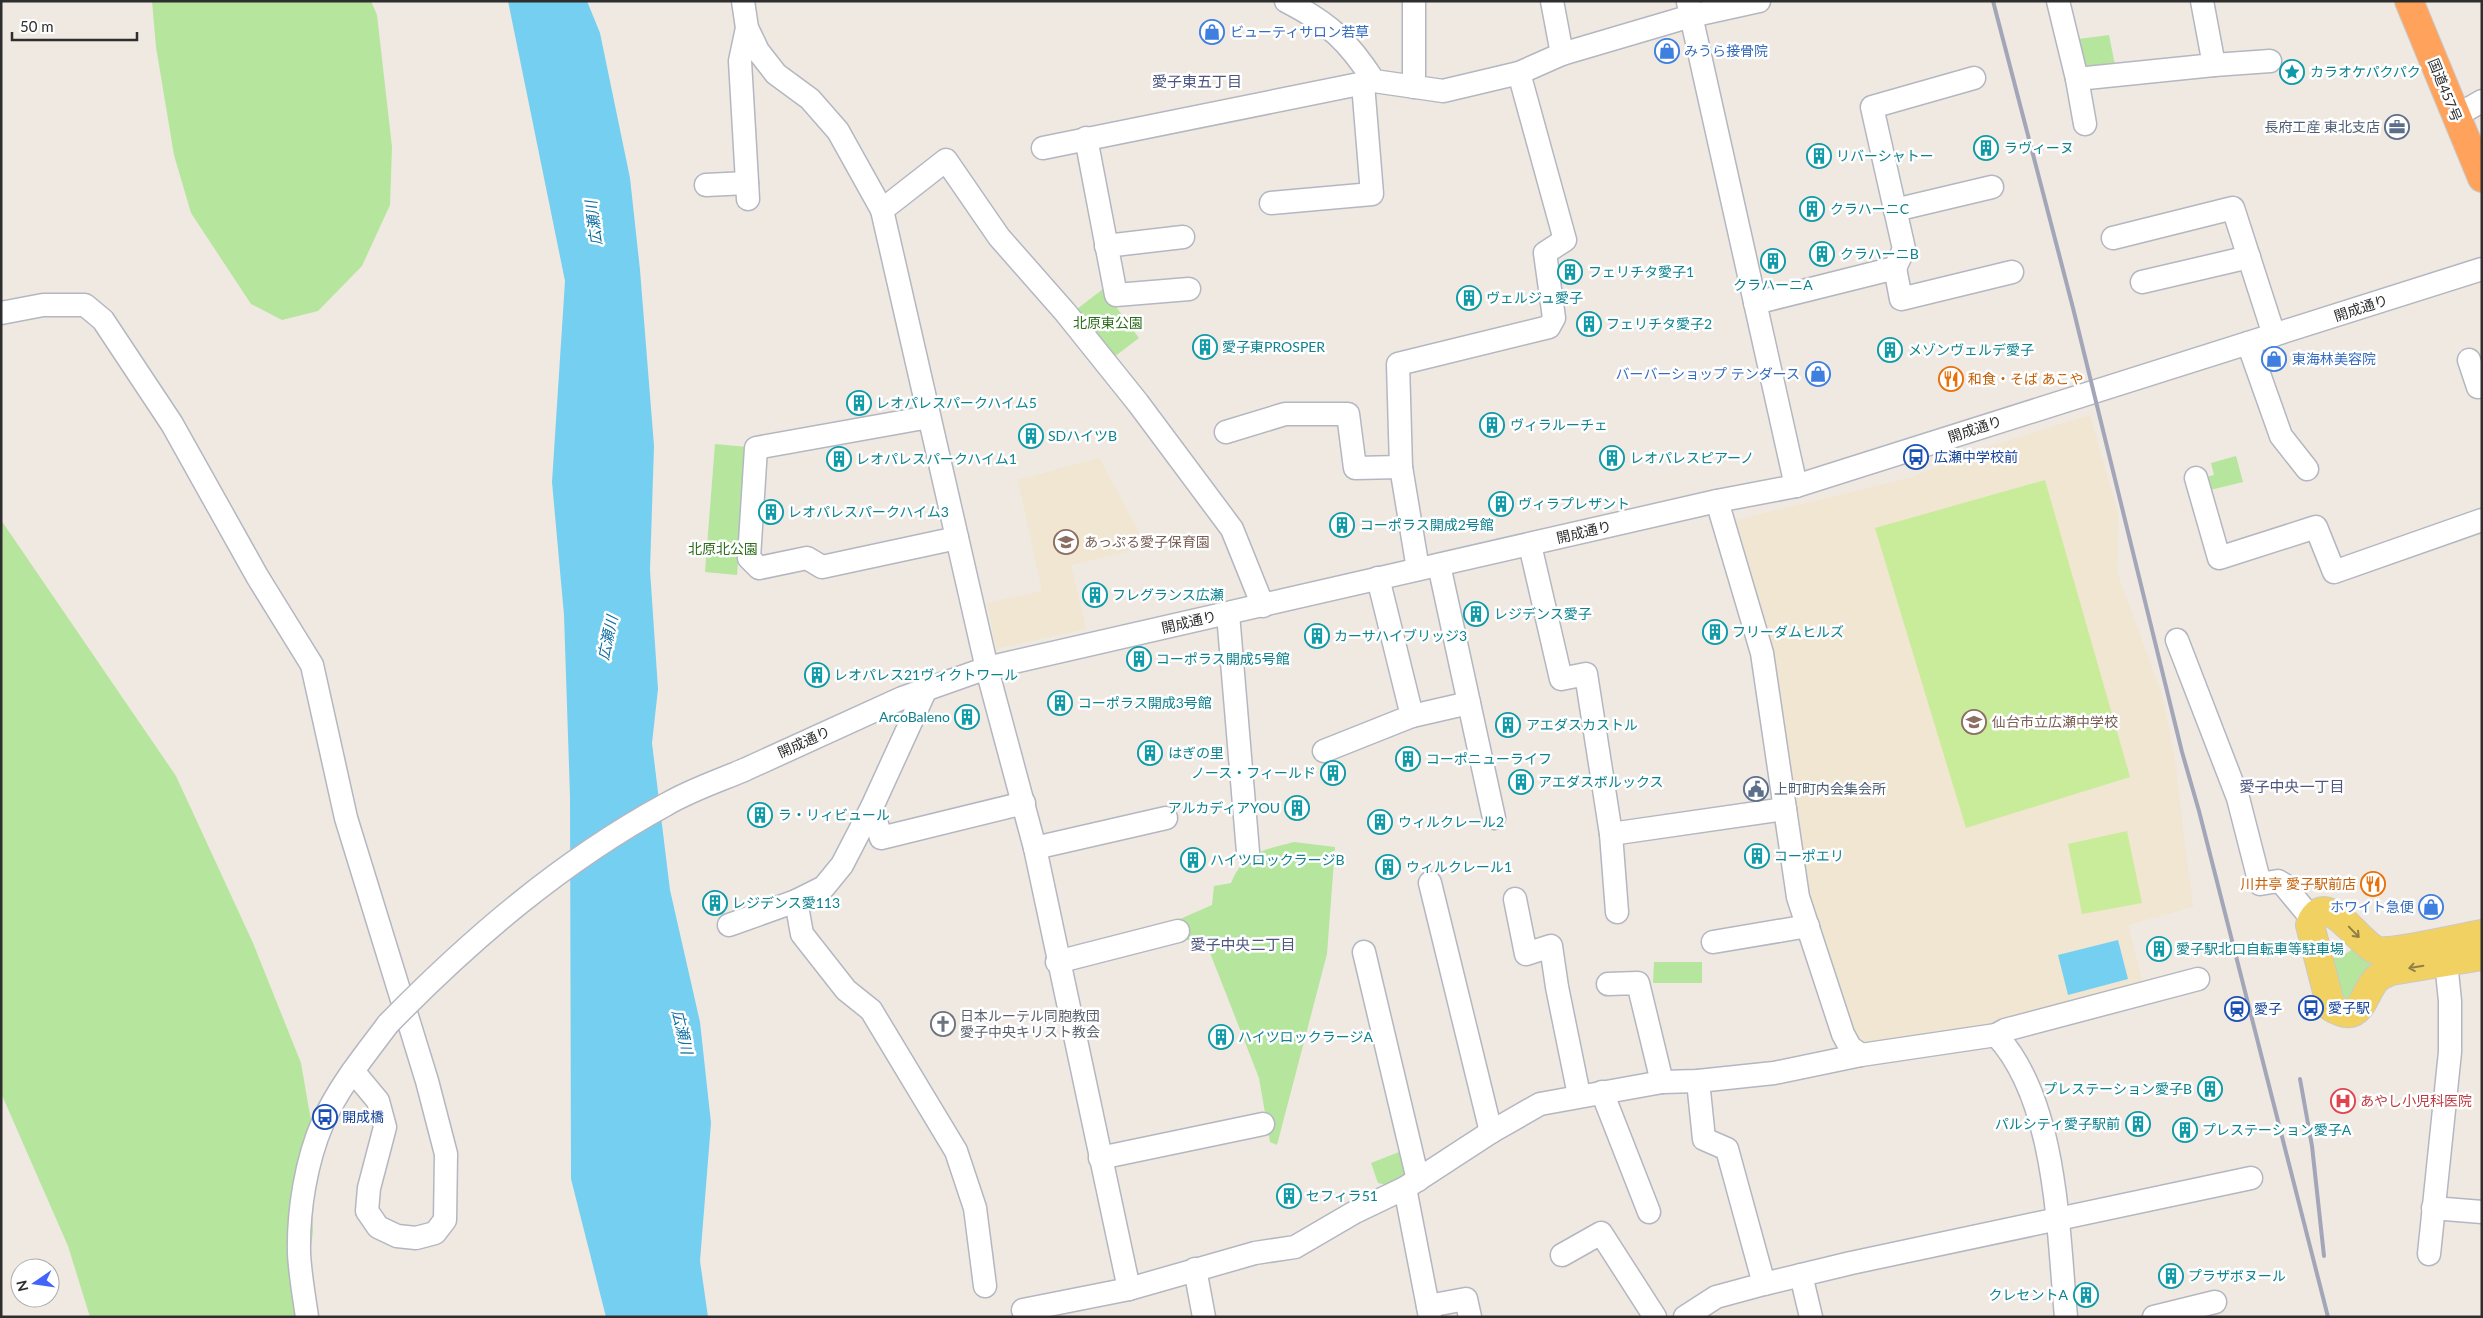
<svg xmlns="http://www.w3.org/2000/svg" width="2483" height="1318" viewBox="0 0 2483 1318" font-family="Lato,'Noto Sans JP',sans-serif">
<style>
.education{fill:#f0e6d1}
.green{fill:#b6e59e}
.pitch{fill:#c9ec9a}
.water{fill:#75cff0}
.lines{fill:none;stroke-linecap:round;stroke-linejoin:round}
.minor-casing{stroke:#b4b7c1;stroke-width:25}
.major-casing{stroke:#c9c9c9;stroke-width:30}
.highway-casing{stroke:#c9c9c9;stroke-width:30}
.minor{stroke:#fff;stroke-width:22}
.major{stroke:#f2d163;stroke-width:28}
.highway{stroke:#ffa35c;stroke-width:28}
.rail{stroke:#a3a6b8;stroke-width:4}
.minor-bridge-casing{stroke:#b4b7c1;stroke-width:25;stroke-linecap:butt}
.minor-bridge{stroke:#fff;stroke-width:22}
.oneway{stroke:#908048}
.labels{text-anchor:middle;stroke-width:5;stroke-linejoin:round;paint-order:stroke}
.shop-label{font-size:14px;fill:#366cbe;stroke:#fff;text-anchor:start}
.culture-label{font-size:14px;fill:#0d838f;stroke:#fff;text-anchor:start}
.street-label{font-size:14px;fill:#2e2e2e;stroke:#fff}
.service-label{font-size:14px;fill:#4e5e75;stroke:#fff;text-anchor:end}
.park-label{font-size:14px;fill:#2c6e1b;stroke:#fff}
.food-label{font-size:14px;fill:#c56008;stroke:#fff;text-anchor:start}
.transit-label{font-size:14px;fill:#164399;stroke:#fff;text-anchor:start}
.education-label{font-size:14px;fill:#785e54;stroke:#fff;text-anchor:start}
.worship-label{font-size:14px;fill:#5b616d;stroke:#fff;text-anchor:start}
.health-label{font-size:14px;fill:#be3a42;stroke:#fff;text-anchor:start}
.neighbourhood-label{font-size:15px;fill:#4d5680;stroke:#fff}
.water-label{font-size:15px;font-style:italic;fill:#0d6fa3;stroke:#fff}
</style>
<rect width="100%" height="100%" fill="#efe9e1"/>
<g class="education">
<path d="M2090,415L2118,513L2117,572L2161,692L2174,753L2193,907L2128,925L2143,984L1995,1029L1872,1050L1850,1034L1802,889L1732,521L1909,478L1979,450Z"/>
<path d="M1099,458L1147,547L1071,565L1086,629L996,649L987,603L1042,591L1018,480Z"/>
</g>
<g class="green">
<path d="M152,1H371L377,15L392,147L390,205L362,266L318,311L282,320L251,304L191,213L174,155L156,47Z"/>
<path d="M2109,35L2116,70L2078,66L2071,40Z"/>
<path d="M1103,289L1139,338L1114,357L1077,309Z"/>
<path d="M715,444L747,447L737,575L705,572Z"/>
<path d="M2236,456L2243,482L2206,491L2203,478L2214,475L2211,463Z"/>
<path d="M1,520L176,776L253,943L301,1063L314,1138L310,1165L313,1231L302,1317H90L68,1246L1,1093Z"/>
<path d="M1294,842L1335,847L1327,954L1277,1145L1270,1142L1259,1078L1205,940H1184L1180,919L1212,905L1214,886L1231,883C1244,851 1264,850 1294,842Z"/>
<path d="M2356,947L2379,960L2357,991L2348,999H2342L2330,959L2342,956Z"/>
<path d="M1654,962H1702V983H1653Z"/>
<path d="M1404,1150L1408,1165L1403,1175L1387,1185L1378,1183L1371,1163Z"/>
</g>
<g class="pitch">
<path d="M2045,480L2130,777L1966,828L1875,528Z"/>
<path d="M2127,831L2142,903L2082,914L2068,844Z"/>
</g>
<g class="water">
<path d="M508,1H587L600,33L630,178L640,270L654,446L650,570L658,689L652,743L670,890L700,1022L711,1123L700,1261L708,1317H606L571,1179L570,796L564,615L552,482L565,281Z"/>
<path d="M2118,940L2128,979L2068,995L2058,955Z"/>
</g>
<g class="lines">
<defs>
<g id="minor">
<path d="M743,1L747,28L758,51L776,74L810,99L838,131L882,210"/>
<path d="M1286,1C1329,23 1348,41 1374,81L1443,91L1519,73L1562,54L1691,16L1759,1"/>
<path d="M1552,1L1562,54"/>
<path d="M2058,1L2077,79L2214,65L2202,1"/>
<path d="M1688,2L1796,486"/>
<path d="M747,28L740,61L748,199"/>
<path d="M2214,65L2270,61"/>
<path d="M2077,79L2085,124"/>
<path d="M1414,87V1"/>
<path d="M2456,116L2482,101"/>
<path d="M1086,138L1116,295L1189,289"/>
<path d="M1043,148L1374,81"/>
<path d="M706,185L747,183"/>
<path d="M1271,203L1372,194L1363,84"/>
<path d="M1895,210L1992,187"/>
<path d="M2113,238L2233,208L2274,335"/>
<path d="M1106,246L1183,237"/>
<path d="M1895,268L1904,249L1872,107L1974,78"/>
<path d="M2142,282L2249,257"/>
<path d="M1755,303L1895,268L1901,299L2012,272"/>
<path d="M1,313L43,305H85L103,320L172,424L257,576L312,665L346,818L427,1081L446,1154L445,1220L435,1233L416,1238L397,1236L378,1227L367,1211L369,1188L385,1127L378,1101L353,1071"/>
<path d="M2248,343L2281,436L2307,469"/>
<path d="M2469,360L2478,387"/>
<path d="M929,417L756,448L749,558L759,568L807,558L822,567L957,538"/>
<path d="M1226,432L1285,414H1348L1355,468L1401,467"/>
<path d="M2196,478L2219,558L2316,527L2334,572L2482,520"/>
<path d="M1717,501L1762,653L1798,897L1843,1034L1850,1047L1861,1055"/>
<path d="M1530,545L1561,679L1586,674L1611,834L1785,809"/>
<path d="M1439,565L1494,818"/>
<path d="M1418,569L1401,467L1398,364L1549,327L1554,318L1545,253L1565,240L1519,73"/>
<path d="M1263,606L1232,529L1138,403L1065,312L999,237L946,160L882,210L988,673L1035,848L1129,1289L1255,1253L1295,1247L1355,1212L1405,1188L1491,1132L1540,1104L1662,1082L1698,1081L1774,1073L1861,1055L1996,1035C2057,1100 2058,1231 2066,1317"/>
<path d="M1228,614L1248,852"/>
<path d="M2177,640L2238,798L2260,884L2278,881L2283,884L2312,919"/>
<path d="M1412,716L1469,703"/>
<path d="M1324,751L1412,716L1378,578"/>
<path d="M744,770L902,698L987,668L1717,501L1796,486L2482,269"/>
<path d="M872,807L881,838L1024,803"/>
<path d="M1611,834L1617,912"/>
<path d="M1035,848L1166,818"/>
<path d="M1430,883L1491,1132"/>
<path d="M1515,899L1526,954L1551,946L1557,987L1579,1095"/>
<path d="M796,901L802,934L846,990L871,1010L956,1151L975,1208L985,1286"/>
<path d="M729,925L796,901L824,887L842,865L872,807L926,689"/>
<path d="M1713,942L1808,926"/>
<path d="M1364,952L1418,1180"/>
<path d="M1057,962L1178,931"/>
<path d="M1608,984L1638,983L1662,1082"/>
<path d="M1996,1035L2005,1030L2198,979"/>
<path d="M1698,1081L1704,1139L1727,1149L1764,1284"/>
<path d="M1602,1092L1649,1212"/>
<path d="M1100,1158L1263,1124"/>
<path d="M1405,1188L1430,1317"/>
<path d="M2433,1208L2482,1212"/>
<path d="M2429,1254L2450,1052V1001L2446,962"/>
<path d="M1562,1255L1601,1233L1655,1317"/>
<path d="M1195,1269L1204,1317"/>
<path d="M1801,1275L1811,1317"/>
<path d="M1428,1306L1466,1299L1470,1317"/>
<path d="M1023,1310L1129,1289"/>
<path d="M307,1317C304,1296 300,1274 299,1253C298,1211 306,1161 323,1122C339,1086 365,1055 388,1024"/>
<path d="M1685,1317L1716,1297L1764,1284L1851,1263L2251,1178"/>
<path d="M2154,1317L2215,1302"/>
</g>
<path id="major" d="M2482,934C2463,937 2389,955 2376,950C2358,943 2324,885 2310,925L2331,1007C2360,1025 2361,1000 2374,982C2378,976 2384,974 2391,971L2482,956"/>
<path id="highway" d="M2409,1L2482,178"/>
</defs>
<use href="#minor" class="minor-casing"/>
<use href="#major" class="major-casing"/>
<use href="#highway" class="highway-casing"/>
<use href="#minor" class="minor"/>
<use href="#major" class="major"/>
<use href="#highway" class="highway"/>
<g class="rail">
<path d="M1993,1L2073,308L2182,752L2199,811L2328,1317"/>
<path d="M2300,1079L2312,1146L2324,1256"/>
</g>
<defs>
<path id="minor-bridge" d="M388,1024C471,939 562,861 667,804C691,790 718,781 744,770"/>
</defs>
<use href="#minor-bridge" class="minor-bridge-casing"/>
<use href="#minor-bridge" class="minor-bridge"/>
</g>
<defs><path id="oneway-shaft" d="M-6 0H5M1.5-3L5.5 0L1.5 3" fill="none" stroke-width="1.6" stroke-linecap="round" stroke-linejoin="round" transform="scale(1.25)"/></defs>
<g class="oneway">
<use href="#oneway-shaft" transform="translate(2354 932) rotate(46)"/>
<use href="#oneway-shaft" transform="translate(2416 967) rotate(170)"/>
</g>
<defs>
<symbol id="shop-ring" viewBox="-11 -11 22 22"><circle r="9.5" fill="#fff" stroke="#3f7fe0" stroke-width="1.5"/><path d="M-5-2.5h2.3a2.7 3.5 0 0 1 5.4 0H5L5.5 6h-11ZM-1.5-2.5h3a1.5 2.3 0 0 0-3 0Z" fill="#3f7fe0"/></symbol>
<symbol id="sight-ring" viewBox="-11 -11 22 22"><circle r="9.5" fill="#fff" stroke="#0f9aa8" stroke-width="1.5"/><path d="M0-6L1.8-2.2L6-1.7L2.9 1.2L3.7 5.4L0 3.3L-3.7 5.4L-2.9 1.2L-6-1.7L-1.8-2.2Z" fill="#0f9aa8"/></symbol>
<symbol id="office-ring" viewBox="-11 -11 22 22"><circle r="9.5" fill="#fff" stroke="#5c6f8a" stroke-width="1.5"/><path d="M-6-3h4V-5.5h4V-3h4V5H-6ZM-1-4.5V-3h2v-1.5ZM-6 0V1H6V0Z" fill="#5c6f8a"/></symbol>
<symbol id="building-ring" viewBox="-11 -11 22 22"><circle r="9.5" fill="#fff" stroke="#0f9aa8" stroke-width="1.5"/><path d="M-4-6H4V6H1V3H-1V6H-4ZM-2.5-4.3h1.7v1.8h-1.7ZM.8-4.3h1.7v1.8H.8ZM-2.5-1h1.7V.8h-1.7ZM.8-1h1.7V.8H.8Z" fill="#0f9aa8"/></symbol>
<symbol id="restaurant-ring" viewBox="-11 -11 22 22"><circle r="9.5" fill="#fff" stroke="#e8710a" stroke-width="1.5"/><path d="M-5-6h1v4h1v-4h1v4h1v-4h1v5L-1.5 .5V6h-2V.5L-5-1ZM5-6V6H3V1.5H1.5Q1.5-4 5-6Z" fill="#e8710a"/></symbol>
<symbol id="bus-ring" viewBox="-11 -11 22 22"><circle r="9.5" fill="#fff" stroke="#1a4fb4" stroke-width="1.5"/><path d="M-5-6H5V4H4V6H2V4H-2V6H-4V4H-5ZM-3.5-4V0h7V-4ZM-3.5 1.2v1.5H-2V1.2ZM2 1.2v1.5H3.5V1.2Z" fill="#1a4fb4"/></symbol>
<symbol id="school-ring" viewBox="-11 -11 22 22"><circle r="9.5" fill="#fff" stroke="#8d6e63" stroke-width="1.5"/><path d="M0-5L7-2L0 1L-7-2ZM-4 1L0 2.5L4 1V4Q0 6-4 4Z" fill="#8d6e63"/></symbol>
<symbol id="civic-ring" viewBox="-11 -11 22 22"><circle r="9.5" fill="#fff" stroke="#5c6f8a" stroke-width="1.5"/><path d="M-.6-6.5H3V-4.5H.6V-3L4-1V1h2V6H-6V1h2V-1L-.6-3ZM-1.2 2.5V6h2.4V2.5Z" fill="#5c6f8a"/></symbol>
<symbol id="station-ring" viewBox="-11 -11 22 22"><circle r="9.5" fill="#fff" stroke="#1a4fb4" stroke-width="1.5"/><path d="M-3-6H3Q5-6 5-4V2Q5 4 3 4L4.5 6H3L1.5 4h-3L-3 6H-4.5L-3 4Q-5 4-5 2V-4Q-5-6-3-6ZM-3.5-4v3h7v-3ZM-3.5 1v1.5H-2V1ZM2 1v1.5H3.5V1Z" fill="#1a4fb4"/></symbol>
<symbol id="church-ring" viewBox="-11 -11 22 22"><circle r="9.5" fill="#fff" stroke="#6b7280" stroke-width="1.5"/><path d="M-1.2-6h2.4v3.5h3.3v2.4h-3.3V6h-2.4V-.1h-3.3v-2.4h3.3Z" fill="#6b7280"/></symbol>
<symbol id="hospital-ring" viewBox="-11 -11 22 22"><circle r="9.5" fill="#fff" stroke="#e0444e" stroke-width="1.5"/><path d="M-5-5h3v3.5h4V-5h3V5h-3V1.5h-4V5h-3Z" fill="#e0444e"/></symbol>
</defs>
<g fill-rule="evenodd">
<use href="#shop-ring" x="1198" y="18" width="28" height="28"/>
<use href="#shop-ring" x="1653" y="37" width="28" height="28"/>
<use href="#sight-ring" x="2278" y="58" width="28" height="28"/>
<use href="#office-ring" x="2383" y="113" width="28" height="28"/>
<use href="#building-ring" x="1972" y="134" width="28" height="28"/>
<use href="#building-ring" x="1805" y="142" width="28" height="28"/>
<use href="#building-ring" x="1798" y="195" width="28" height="28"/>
<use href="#building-ring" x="1808" y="240" width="28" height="28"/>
<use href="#building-ring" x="1759" y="247" width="28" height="28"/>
<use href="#building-ring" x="1556" y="258" width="28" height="28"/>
<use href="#building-ring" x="1455" y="284" width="28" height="28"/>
<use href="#building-ring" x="1575" y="310" width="28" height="28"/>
<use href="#building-ring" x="1191" y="333" width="28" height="28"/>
<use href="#building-ring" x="1876" y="336" width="28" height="28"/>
<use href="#shop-ring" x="2260" y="345" width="28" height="28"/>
<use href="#shop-ring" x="1804" y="360" width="28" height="28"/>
<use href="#restaurant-ring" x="1937" y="365" width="28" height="28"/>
<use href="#building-ring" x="845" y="389" width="28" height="28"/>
<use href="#building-ring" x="1478" y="411" width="28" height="28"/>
<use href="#building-ring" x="1017" y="422" width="28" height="28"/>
<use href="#bus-ring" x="1902" y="443" width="28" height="28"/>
<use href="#building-ring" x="1598" y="444" width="28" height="28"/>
<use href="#building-ring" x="825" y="445" width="28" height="28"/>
<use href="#building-ring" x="1487" y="490" width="28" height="28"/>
<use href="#building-ring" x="757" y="498" width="28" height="28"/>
<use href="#building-ring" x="1328" y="511" width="28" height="28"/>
<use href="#school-ring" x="1052" y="528" width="28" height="28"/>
<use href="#building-ring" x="1081" y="581" width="28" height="28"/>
<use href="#building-ring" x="1462" y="600" width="28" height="28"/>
<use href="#building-ring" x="1701" y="618" width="28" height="28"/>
<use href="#building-ring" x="1303" y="622" width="28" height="28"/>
<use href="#building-ring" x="1125" y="645" width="28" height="28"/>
<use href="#building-ring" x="803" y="661" width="28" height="28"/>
<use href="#building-ring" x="1046" y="689" width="28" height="28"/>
<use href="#building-ring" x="953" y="703" width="28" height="28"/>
<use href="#school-ring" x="1960" y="708" width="28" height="28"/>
<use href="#building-ring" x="1494" y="711" width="28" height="28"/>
<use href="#building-ring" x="1136" y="739" width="28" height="28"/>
<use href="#building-ring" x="1394" y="745" width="28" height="28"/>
<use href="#building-ring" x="1319" y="759" width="28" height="28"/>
<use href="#building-ring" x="1507" y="768" width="28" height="28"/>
<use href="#civic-ring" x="1742" y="775" width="28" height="28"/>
<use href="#building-ring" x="1283" y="794" width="28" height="28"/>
<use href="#building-ring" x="746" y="801" width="28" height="28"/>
<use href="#building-ring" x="1366" y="808" width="28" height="28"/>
<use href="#building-ring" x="1743" y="842" width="28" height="28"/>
<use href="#building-ring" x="1179" y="846" width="28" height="28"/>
<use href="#building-ring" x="1374" y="853" width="28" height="28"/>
<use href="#restaurant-ring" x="2359" y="870" width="28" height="28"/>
<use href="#building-ring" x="701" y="889" width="28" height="28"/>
<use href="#shop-ring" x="2417" y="893" width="28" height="28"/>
<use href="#building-ring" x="2145" y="935" width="28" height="28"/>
<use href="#bus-ring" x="2297" y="994" width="28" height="28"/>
<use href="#station-ring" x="2223" y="995" width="28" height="28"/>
<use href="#church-ring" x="929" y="1010" width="28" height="28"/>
<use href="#building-ring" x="1207" y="1023" width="28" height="28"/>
<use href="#building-ring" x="2196" y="1075" width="28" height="28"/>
<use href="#hospital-ring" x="2329" y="1087" width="28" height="28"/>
<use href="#bus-ring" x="311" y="1103" width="28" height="28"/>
<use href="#building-ring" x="2124" y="1110" width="28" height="28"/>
<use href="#building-ring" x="2171" y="1116" width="28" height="28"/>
<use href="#building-ring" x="1275" y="1182" width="28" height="28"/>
<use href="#building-ring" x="2157" y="1262" width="28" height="28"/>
<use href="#building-ring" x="2072" y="1281" width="28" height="28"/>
</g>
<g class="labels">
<g class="shop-label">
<text x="1230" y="37">ビューティサロン若草</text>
<text x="1684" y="56">みうら接骨院</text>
<text x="2292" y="364">東海林美容院</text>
<text x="1800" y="379" text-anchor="end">バーバーショップ テンダース</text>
<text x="2414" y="912" text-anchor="end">ホワイト急便</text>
</g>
<g class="culture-label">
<text x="2310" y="77">カラオケパクパク</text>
<text x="2004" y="153">ラヴィーヌ</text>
<text x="1836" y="161">リバーシャトー</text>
<text x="1830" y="214">クラハーニC</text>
<text x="1840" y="259">クラハーニB</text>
<text x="1588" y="277">フェリチタ愛子1</text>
<text x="1773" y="290" text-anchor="middle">クラハーニA</text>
<text x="1486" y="303">ヴェルジュ愛子</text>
<text x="1606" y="329">フェリチタ愛子2</text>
<text x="1222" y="352">愛子東PROSPER</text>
<text x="1908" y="355">メゾンヴェルデ愛子</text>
<text x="876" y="408">レオパレスパークハイム5</text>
<text x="1510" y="430">ヴィラルーチェ</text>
<text x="1048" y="441">SDハイツB</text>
<text x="1630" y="463">レオパレスピアーノ</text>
<text x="856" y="464">レオパレスパークハイム1</text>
<text x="1518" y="509">ヴィラプレザント</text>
<text x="788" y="517">レオパレスパークハイム3</text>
<text x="1360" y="530">コーポラス開成2号館</text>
<text x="1112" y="600">フレグランス広瀬</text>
<text x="1494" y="619">レジデンス愛子</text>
<text x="1732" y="637">フリーダムヒルズ</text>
<text x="1334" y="641">カーサハイブリッジ3</text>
<text x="1156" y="664">コーポラス開成5号館</text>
<text x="834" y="680">レオパレス21ヴィクトワール</text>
<text x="1078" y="708">コーポラス開成3号館</text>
<text x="950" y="722" text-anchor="end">ArcoBaleno</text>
<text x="1526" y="730">アエダスカストル</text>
<text x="1168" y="758">はぎの里</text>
<text x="1426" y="764">コーポニューライフ</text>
<text x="1316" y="778" text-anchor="end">ノース・フィールド</text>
<text x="1538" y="787">アエダスボルックス</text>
<text x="1280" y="813" text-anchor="end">アルカディアYOU</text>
<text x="778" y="820">ラ・リィビュール</text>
<text x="1398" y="827">ウィルクレール2</text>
<text x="1774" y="861">コーポエリ</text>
<text x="1210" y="865">ハイツロックラージB</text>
<text x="1406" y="872">ウィルクレール1</text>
<text x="732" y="908">レジデンス愛113</text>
<text x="2176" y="954">愛子駅北口自転車等駐車場</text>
<text x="1238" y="1042">ハイツロックラージA</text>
<text x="2192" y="1094" text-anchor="end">プレステーション愛子B</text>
<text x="2120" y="1129" text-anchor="end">パルシティ愛子駅前</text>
<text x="2202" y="1135">プレステーション愛子A</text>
<text x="1306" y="1201">セフィラ51</text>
<text x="2188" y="1281">プラザボヌール</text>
<text x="2068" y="1300" text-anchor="end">クレセントA</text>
</g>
<g class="street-label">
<text transform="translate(2445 90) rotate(68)" y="5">国道457号</text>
<text transform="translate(2361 308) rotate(-18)" y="5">開成通り</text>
<text transform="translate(1975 429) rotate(-18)" y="5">開成通り</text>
<text transform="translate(1584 532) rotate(-13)" y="5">開成通り</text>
<text transform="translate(1189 622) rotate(-13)" y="5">開成通り</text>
<text transform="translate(804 742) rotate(-24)" y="5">開成通り</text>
</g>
<g class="service-label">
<text x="2380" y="132">長府工産 東北支店</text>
<text x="1774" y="794" text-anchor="start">上町町内会集会所</text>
</g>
<g class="park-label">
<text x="1108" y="328">北原東公園</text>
<text x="723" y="554">北原北公園</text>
</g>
<g class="food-label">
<text x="1968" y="384">和食・そば あこや</text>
<text x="2356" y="889" text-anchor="end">川井亭 愛子駅前店</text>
</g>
<g class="transit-label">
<text x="1934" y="462">広瀬中学校前</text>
<text x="2328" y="1013">愛子駅</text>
<text x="2254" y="1014">愛子</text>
<text x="342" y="1122">開成橋</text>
</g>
<g class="education-label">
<text x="1084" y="547">あっぷる愛子保育園</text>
<text x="1992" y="727">仙台市立広瀬中学校</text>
</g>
<g class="worship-label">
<text x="960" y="1021">日本ルーテル同胞教団<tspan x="960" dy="16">愛子中央キリスト教会</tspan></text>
</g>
<g class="health-label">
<text x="2360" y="1106">あやし小児科医院</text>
</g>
<g class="neighbourhood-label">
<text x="1197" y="87">愛子東五丁目</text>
<text x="2292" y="792">愛子中央一丁目</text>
<text x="1243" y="950">愛子中央二丁目</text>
</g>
<g class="water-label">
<text transform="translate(594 223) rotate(-97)" y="5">広瀬川</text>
<text transform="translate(608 638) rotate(-78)" y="5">広瀬川</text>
<text transform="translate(682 1032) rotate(77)" y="5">広瀬川</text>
</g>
</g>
<rect width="2483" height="1318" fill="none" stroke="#2e2e2e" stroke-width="5"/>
<g transform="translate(35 1283) rotate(257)"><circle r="24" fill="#ffffff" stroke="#ababab"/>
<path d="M0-4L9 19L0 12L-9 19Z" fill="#4264fb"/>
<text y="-8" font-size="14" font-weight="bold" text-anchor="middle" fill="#2e2e2e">N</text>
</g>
<path d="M12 32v8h125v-8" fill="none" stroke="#2e2e2e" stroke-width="2.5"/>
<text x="20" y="32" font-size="15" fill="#2e2e2e" stroke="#ffffff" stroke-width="4" paint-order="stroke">50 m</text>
</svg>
